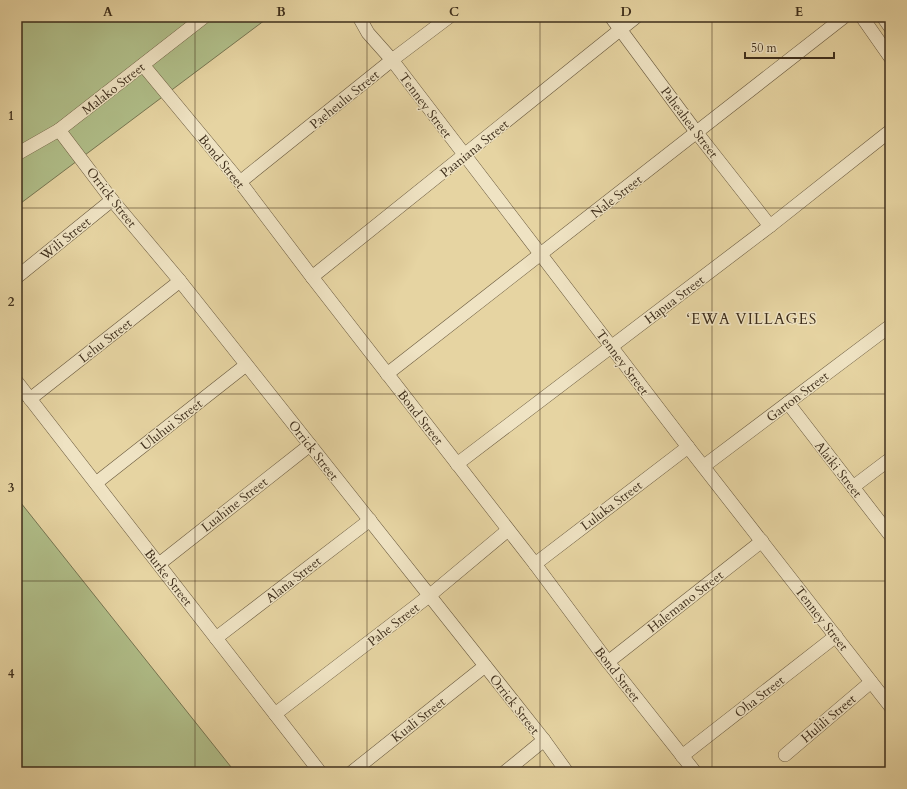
<svg xmlns="http://www.w3.org/2000/svg" width="907" height="789" viewBox="0 0 907 789" font-family="Cardo,serif">
<style>
.grass{fill:#b0be89;stroke:#777652}
.lines{fill:none;stroke-linecap:round;stroke-linejoin:round}
.minor-casing{stroke:#68583d;stroke-width:14}
.minor{stroke:#efe3c3;stroke-width:13}
.grid{fill:none;stroke:#3e2e1b;stroke-width:1;stroke-opacity:0.55}
.labels{text-anchor:middle;stroke-width:3;stroke-linejoin:round;paint-order:stroke}
.street-label{font-size:13px;fill:#3e2e1b;stroke:#efe3c3}
.quarter-label{font-size:15px;letter-spacing:1px;fill:#3e2e1b;stroke:#efe3c3}
.neatline{fill:none;stroke:#3e2e1b;stroke-width:1.5}
.grid-label{font-size:13px;text-anchor:middle;font-weight:bold;fill:#3e2e1b}
</style>
<rect width="100%" height="100%" fill="#e6d4a2"/>
<filter id="stains"><feTurbulence type="fractalNoise" baseFrequency=".005" numOctaves="4"/><feColorMatrix values="0 0 0 0 .2 0 0 0 0 .09 0 0 0 0 .02 0 0 0 .5 -.17"/></filter>
<radialGradient id="worn" r=".72"><stop offset=".6" stop-color="#630" stop-opacity="0"/><stop offset="1" stop-color="#630" stop-opacity=".3"/></radialGradient>
<g class="grass">
<path d="M17,17H269L17,206Z"/>
<path d="M17,498L235,772H17Z"/>
</g>
<g class="lines">
<defs>
<g id="minor">
<path d="M359,17L368,33L392,60L688,447L890,706"/>
<path d="M611,17L697,133L770,226"/>
<path d="M862,17L890,57"/>
<path d="M883,17L890,27"/>
<path d="M143,65L240,182L312,277L535,564L608,662L695,772"/>
<path d="M59,130L112,200L180,281L544,740L567,772"/>
<path d="M17,154L59,130L204,17"/>
<path d="M240,182L392,60L449,17"/>
<path d="M17,277L112,200"/>
<path d="M312,277L636,17"/>
<path d="M387,374L844,17"/>
<path d="M17,382L320,772"/>
<path d="M30,399L180,281"/>
<path d="M788,403L890,535"/>
<path d="M457,464L770,226L890,131"/>
<path d="M704,466L890,326"/>
<path d="M96,483L246,365"/>
<path d="M853,487L890,459"/>
<path d="M159,564L310,445"/>
<path d="M535,564L688,447"/>
<path d="M216,638L370,520"/>
<path d="M608,662L762,541"/>
<path d="M275,714L429,596L508,530"/>
<path d="M785,755L871,682"/>
<path d="M682,756L836,636"/>
<path d="M352,772L485,666"/>
<path d="M505,772L544,740"/>
</g>
</defs>
<use href="#minor" class="minor-casing"/>
<use href="#minor" class="minor"/>
</g>
<path class="grid" d="M195,17V772M367,17V772M540,17V772M712,17V772M17,208H890M17,394H890M17,581H890"/>
<g class="labels">
<g class="street-label">
<text transform="translate(113 88) rotate(-38)" y="5">Malako Street</text>
<text transform="translate(344 99) rotate(-39)" y="5">Paeheulu Street</text>
<text transform="translate(426 105) rotate(53)" y="5">Tenney Street</text>
<text transform="translate(690 122) rotate(53)" y="5">Paheahea Street</text>
<text transform="translate(474 148) rotate(-39)" y="5">Paaniana Street</text>
<text transform="translate(222 161) rotate(51)" y="5">Bond Street</text>
<text transform="translate(616 196) rotate(-38)" y="5">Nale Street</text>
<text transform="translate(112 197) rotate(52)" y="5">Orrick Street</text>
<text transform="translate(65 238) rotate(-39)" y="5">Wili Street</text>
<text transform="translate(674 299) rotate(-37)" y="5">Hapua Street</text>
<text transform="translate(105 340) rotate(-38)" y="5">Lehu Street</text>
<text transform="translate(623 362) rotate(53)" y="5">Tenney Street</text>
<text transform="translate(797 396) rotate(-37)" y="5">Garton Street</text>
<text transform="translate(421 417) rotate(52)" y="5">Bond Street</text>
<text transform="translate(171 424) rotate(-38)" y="5">Uluhui Street</text>
<text transform="translate(314 450) rotate(52)" y="5">Orrick Street</text>
<text transform="translate(839 469) rotate(52)" y="5">Alaiki Street</text>
<text transform="translate(234 504) rotate(-38)" y="5">Luahine Street</text>
<text transform="translate(611 505) rotate(-37)" y="5">Luluka Street</text>
<text transform="translate(169 577) rotate(52)" y="5">Burke Street</text>
<text transform="translate(293 579) rotate(-38)" y="5">Alana Street</text>
<text transform="translate(685 601) rotate(-38)" y="5">Halemano Street</text>
<text transform="translate(822 618) rotate(52)" y="5">Tenney Street</text>
<text transform="translate(393 624) rotate(-38)" y="5">Pahe Street</text>
<text transform="translate(618 674) rotate(52)" y="5">Bond Street</text>
<text transform="translate(759 696) rotate(-38)" y="5">Oha Street</text>
<text transform="translate(515 704) rotate(52)" y="5">Orrick Street</text>
<text transform="translate(828 718) rotate(-40)" y="5">Hulili Street</text>
<text transform="translate(418 719) rotate(-38)" y="5">Kuali Street</text>
</g>
<g class="quarter-label">
<text x="752" y="324">‘EWA VILLAGES</text>
</g>
</g>
<rect width="907" height="789" fill="none" stroke="#e6d4a2" stroke-width="44"/>
<path d="M745 52v6h89v-6" fill="none" stroke="#3e2e1b" stroke-width="2"/>
<text x="751" y="52" font-size="12" fill="#3e2e1b" stroke="#efe3c3" stroke-width="3" paint-order="stroke">50 m</text>
<rect x="22" y="22" width="863" height="745" class="neatline"/>
<g class="grid-label">
<text x="108" y="16">A</text>
<text x="281" y="16">B</text>
<text x="454" y="16">C</text>
<text x="626" y="16">D</text>
<text x="799" y="16">E</text>
<text x="11" y="120">1</text>
<text x="11" y="306">2</text>
<text x="11" y="492">3</text>
<text x="11" y="678">4</text>
</g>
<rect width="100%" height="100%" filter="url(#stains)"/>
<rect width="100%" height="100%" fill="url(#worn)"/>
</svg>
